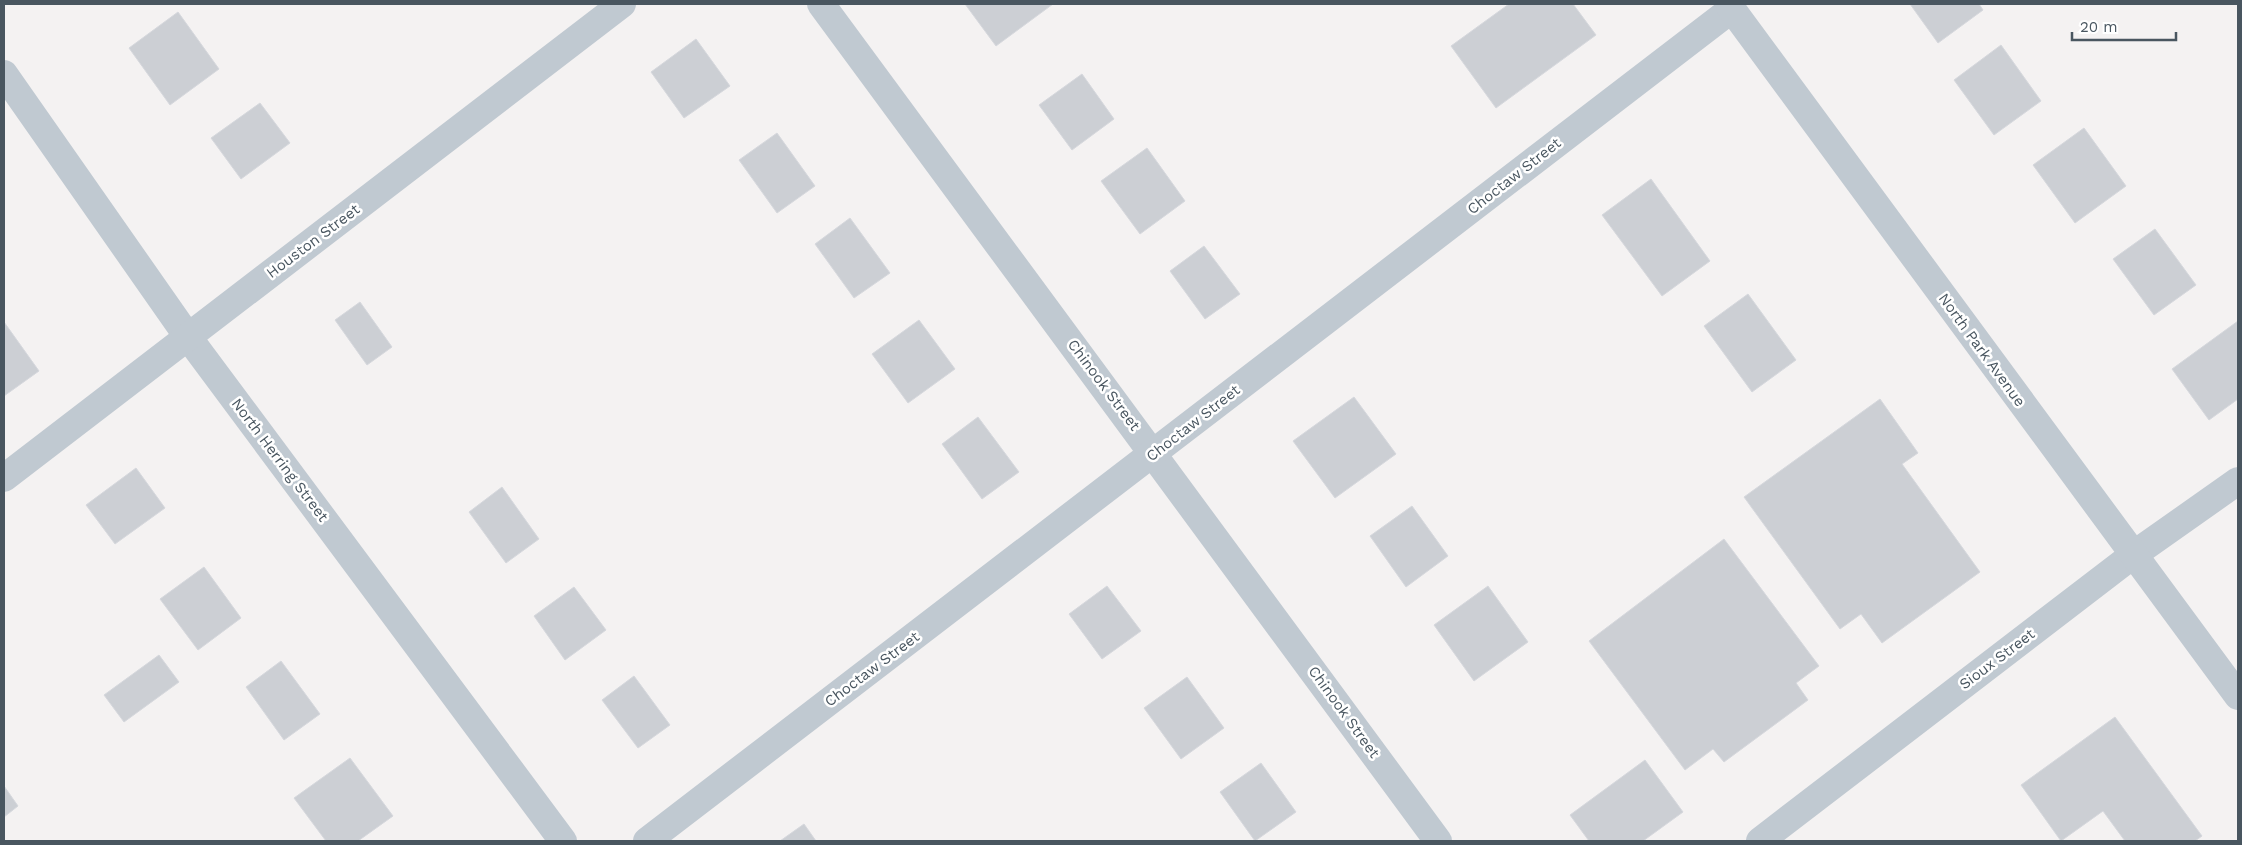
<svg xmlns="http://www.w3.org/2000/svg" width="2242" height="845" viewBox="0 0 2242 845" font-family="'Work Sans',sans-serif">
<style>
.building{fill:#cccfd4;stroke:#d6d8dd}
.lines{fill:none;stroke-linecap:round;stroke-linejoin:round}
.minor{stroke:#c0c9d1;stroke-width:28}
.tertiary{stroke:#c0c9d1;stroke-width:28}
.labels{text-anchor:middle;stroke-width:5;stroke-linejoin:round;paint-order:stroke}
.street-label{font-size:15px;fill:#495660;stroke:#fff}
</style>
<rect width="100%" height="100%" fill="#f4f2f2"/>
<g class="building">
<path d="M965,4H1053L996,46Z"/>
<path d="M1509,4H1573L1596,35L1496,108L1451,46Z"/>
<path d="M1910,4H1979L1983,10L1938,43Z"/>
<path d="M178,12L219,69L170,105L129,48Z"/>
<path d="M696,39L730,86L684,118L651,72Z"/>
<path d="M2001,45L2041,101L1994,135L1954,80Z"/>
<path d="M1082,74L1114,119L1072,150L1039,105Z"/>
<path d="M260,103L290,143L241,179L211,138Z"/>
<path d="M2084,128L2126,186L2075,223L2033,165Z"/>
<path d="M777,133L815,186L777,213L739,160Z"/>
<path d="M1147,148L1185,201L1140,234L1101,181Z"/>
<path d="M1651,179L1710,261L1662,296L1602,215Z"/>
<path d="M850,218L890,273L854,298L815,244Z"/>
<path d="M2155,229L2196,285L2154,315L2113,259Z"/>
<path d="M1204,246L1240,294L1205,319L1170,271Z"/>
<path d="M1748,294L1796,360L1752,392L1704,326Z"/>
<path d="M360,302L392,347L367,365L335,320Z"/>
<path d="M919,320L955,369L908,403L872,354Z"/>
<path d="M2238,321V399L2209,420L2172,369Z"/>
<path d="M4,322L39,371L4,396Z"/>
<path d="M1354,397L1396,454L1335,498L1293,441Z"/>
<path d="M1880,399L1918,453L1902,464L1980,572L1882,643L1861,614L1840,629L1744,497Z"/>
<path d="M978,417L1019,472L982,499L942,444Z"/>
<path d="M136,468L165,508L115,544L86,505Z"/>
<path d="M502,487L539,539L506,563L469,512Z"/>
<path d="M1412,506L1448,556L1406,587L1370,536Z"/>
<path d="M1724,539L1819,666L1796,683L1808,700L1724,762L1713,749L1685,770L1589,641Z"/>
<path d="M204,567L241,618L198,650L160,599Z"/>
<path d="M1107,586L1141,631L1102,659L1069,614Z"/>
<path d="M1488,586L1528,642L1474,681L1434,625Z"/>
<path d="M574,587L606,630L565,660L534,616Z"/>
<path d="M159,655L179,682L124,722L104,695Z"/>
<path d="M281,661L320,714L284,740L246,687Z"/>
<path d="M634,676L670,725L638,748L602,700Z"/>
<path d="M1187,677L1224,728L1181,759L1144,708Z"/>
<path d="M2115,717L2202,836L2195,841H2125L2103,811L2061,841L2021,785Z"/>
<path d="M350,758L393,816L358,841H326L294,798Z"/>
<path d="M1645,760L1683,812L1643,841H1589L1570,815Z"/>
<path d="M1261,763L1296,812L1255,841L1220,792Z"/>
<path d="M4,786L18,806L4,817Z"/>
<path d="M804,824L816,841H780Z"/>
</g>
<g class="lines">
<g class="minor">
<path d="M821,4L1438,841"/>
<path d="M4,74L188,337L563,841"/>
<path d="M4,478L622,4"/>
<path d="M647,841L1732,9"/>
<path d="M1760,841L2133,555L2238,481"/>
</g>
<path class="tertiary" d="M1728,4L2238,696"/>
</g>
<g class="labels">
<g class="street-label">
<text transform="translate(1514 176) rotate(-38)" y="5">Choctaw Street</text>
<text transform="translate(313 241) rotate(-37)" y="5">Houston Street</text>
<text transform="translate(1982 350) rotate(54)" y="5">North Park Avenue</text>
<text transform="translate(1104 385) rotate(53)" y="5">Chinook Street</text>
<text transform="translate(1193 423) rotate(-38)" y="5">Choctaw Street</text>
<text transform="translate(280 460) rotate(53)" y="5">North Herring Street</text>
<text transform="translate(1997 659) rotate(-37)" y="5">Sioux Street</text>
<text transform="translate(872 669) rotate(-37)" y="5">Choctaw Street</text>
<text transform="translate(1344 712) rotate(54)" y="5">Chinook Street</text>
</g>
</g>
<rect width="2242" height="845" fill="none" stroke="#495660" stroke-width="10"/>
<path d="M2072 32v8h104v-8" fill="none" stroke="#495660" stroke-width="2.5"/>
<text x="2080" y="32" font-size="15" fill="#495660" stroke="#ffffff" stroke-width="4" paint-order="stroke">20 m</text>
</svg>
